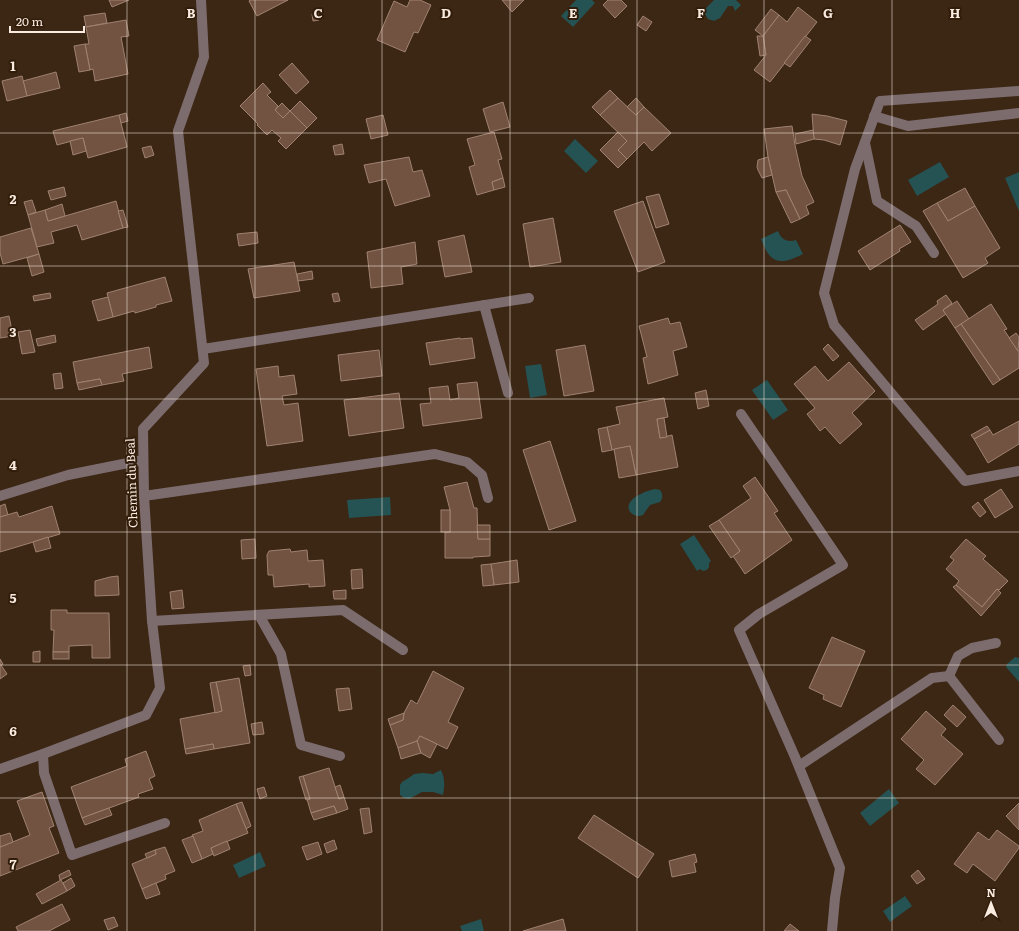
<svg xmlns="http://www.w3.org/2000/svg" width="1019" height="931" viewBox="0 0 1019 931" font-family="Literata,serif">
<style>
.water{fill:#255252}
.building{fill:#725341;stroke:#9f8271}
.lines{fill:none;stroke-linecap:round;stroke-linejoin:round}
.service{stroke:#7c6c6e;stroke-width:10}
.minor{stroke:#7c6c6e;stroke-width:10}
.grid{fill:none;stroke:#faebe0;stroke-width:1;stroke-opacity:0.55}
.labels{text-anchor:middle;stroke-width:4;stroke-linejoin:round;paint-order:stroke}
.street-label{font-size:12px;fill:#faebe0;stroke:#311d0a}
.grid-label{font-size:13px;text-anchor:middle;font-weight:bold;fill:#faebe0;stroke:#311d0a;stroke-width:4;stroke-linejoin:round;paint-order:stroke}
</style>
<rect width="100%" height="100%" fill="#3c2614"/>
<g class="water">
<path d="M576,0H592L595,3L573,27L561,16Z"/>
<path d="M714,0H736L741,5L735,11L733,6H728L720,18L714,21L708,19L703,11Z"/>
<path d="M575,139L598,161L586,173L564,151Z"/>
<path d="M940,162L949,177L917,196L908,180Z"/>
<path d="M1019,172V211L1005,178Z"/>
<path d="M778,231C781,239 787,243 796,240L803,254C793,259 779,266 770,256C766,252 763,244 761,239Z"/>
<path d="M541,364L547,395L530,398L525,366Z"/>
<path d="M767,380L788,410L773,420L752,390Z"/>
<path d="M655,489L660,490C663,494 663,498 660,502L650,505L643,515C633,519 624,509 631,501C637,494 647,491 655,489Z"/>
<path d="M390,497L391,515L349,518L347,500Z"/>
<path d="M694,535L711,561L709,563V567L707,570L703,571L700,569L697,571L680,544Z"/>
<path d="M1015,657L1019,658V682L1006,667L1007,664Z"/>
<path d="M441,770C445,779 445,785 443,795L433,792H422L409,799L404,798L400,795V785L402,782L410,777L414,774L422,773L433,774Z"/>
<path d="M889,789L899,803L870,826L860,813Z"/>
<path d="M260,852L266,866L239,878L233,865Z"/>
<path d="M905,896L912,906L890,922L883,911Z"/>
<path d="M481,919L484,931H462L460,926Z"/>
</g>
<g class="building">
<path d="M109,0H129L112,7Z"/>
<path d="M250,0H288L257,16L249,1Z"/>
<path d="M410,0H420L431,5L418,33L414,32L405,52L377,40L394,1L407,7Z"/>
<path d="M502,0H524L512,12Z"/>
<path d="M608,0H621L627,6L615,18L603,5Z"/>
<path d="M798,7L817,22L770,82L754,70L766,55L763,36L779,15L787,22Z"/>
<path d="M771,9L779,15L763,36L755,30Z"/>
<path d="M105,13L107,23L86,27L84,16Z"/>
<path d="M318,13L319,20L313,21L312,14Z"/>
<path d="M643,16L652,22L646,31L637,25Z"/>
<path d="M126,20L129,36L121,37L128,74L95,81L93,69L90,70L85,44H89L86,27Z"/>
<path d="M757,36H763L766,55L760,56Z"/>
<path d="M805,36L811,40L790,67L784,63Z"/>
<path d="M85,44L90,70L79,72L74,46Z"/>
<path d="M292,63L309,82L296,94L279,75Z"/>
<path d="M56,72L60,88L27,96L23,81Z"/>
<path d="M22,76L27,96L7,101L2,81Z"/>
<path d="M263,83L271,92L267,95L278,106L275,110L283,118L290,111L307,128L286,149L278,141L281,138L272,130L267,135L257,125L258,124L240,106Z"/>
<path d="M610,90L618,98L600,115L592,107Z"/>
<path d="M618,98L636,115L644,107L671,133L652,151L644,142L627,159L618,150L627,141L600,115Z"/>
<path d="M636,98L644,107L636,115L627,107Z"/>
<path d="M300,101L317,118L307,128L290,111Z"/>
<path d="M503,102L510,127L490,132L483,109Z"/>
<path d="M282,103L290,111L283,118L275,110Z"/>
<path d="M126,113L128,121L121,123L119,115Z"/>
<path d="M812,114L827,116L847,121L840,145L824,140L814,139Z"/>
<path d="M119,115L127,147L88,158L83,138L57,145L53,131Z"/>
<path d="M383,115L388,135L371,139L366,119Z"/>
<path d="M792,126L795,145L802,176L814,202L806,206L809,214L800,219L786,190L776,192L768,157L764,129Z"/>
<path d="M813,130L814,139L796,144L795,134Z"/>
<path d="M494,132L502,159L498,160L503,178L492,182L494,190L477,195L469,167L475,165L467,139Z"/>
<path d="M618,132L627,141L618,150L627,159L618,168L600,150Z"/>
<path d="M83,138L86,151L73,155L70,141Z"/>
<path d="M342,144L344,154L335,155L333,146Z"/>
<path d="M151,146L154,155L145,158L142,148Z"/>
<path d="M409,157L413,172L422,170L430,196L395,206L386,179L369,183L364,165Z"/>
<path d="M768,157L772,175L762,178L758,170L757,167L758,160Z"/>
<path d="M503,178L505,187L494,190L492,182Z"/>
<path d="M64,187L66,196L51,200L48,191Z"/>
<path d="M965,188L975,206L948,221L937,203Z"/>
<path d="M786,190L800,219L791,223L776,192Z"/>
<path d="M659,194L669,224L656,228L646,197Z"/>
<path d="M32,200L36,212L28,215L24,202Z"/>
<path d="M116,201L123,228L82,240L77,225L51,232L54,243L37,247L28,215L45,210L48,221Z"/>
<path d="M643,201L665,262L638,272L614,211Z"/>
<path d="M937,203L948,221L975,206L1000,248L985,258L988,263L963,278L923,211Z"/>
<path d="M62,204L65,216L48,221L45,210Z"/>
<path d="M123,210L128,227L123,228L118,211Z"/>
<path d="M553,218L561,262L530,267L523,224Z"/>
<path d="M900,225L911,242L899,249L900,251L870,270L858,251Z"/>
<path d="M31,228L39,254L3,264L0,253V237Z"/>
<path d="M257,232L258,243L239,246L237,234Z"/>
<path d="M464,235L472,272L445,277L438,241Z"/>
<path d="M415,242L417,264L401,267L403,284L371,288L367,252Z"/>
<path d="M39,254L44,272L32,276L27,258Z"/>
<path d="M294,262L300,291L254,298L248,269Z"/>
<path d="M312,271L313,279L298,281L297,274Z"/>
<path d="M165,277L172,301L156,305V307L135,313L134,311L113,317L107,293Z"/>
<path d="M50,293L51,298L34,301L33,296Z"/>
<path d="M338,293L340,301L334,302L332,294Z"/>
<path d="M946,295L952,303L943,310L946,314L923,330L915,320L938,304L937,301Z"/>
<path d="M108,297L113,317L98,321L92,301Z"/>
<path d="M957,301L969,319L955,328L943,310Z"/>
<path d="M991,304L1007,329L1004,330L1019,352V368L1000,380L961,324Z"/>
<path d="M9,316L13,336L0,338V318Z"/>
<path d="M668,318L670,324L680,322L687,347L673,351L678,375L648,384L643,358L647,357L639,326Z"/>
<path d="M961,324L1000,380L993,385L955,328Z"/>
<path d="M30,330L35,352L22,354L18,332Z"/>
<path d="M1016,333L1019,337L1018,351L1009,338Z"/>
<path d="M55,335L56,342L38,346L36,339Z"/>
<path d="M460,338V339L472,338L475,358L430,365L426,343Z"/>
<path d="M828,344L839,356L833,361L823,349Z"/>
<path d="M585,345L594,391L564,396L556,350Z"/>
<path d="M149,347L152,368L122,374L124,381L102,385L100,379L77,383L73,362Z"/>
<path d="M379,350L382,376L341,381L338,355Z"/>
<path d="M849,362L875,391L852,413L862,424L840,444L825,427L820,431L807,414L815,408L794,384L815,366L828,381Z"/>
<path d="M278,366L279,377L294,375L297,394L282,396L284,405L298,403L303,441L267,446L256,369Z"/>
<path d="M61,373L63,388L55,389L53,374Z"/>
<path d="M100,379L102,385L79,390L77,383Z"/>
<path d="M477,382L482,418L423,426L420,404L431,403L429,388L448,386L450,400L459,398L457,384Z"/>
<path d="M706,390L709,406L698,409L695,393Z"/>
<path d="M399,393L404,428L349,436L344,400Z"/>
<path d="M664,398L668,417L657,419L660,438L672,435L678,467L636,475L630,446L612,450L607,427L620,424L616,407Z"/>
<path d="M664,418L667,437L660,438L657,419Z"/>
<path d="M1019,421V444L988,463L974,439L990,430L993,435Z"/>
<path d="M987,426L990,430L974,439L971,435Z"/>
<path d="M607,427L612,450L602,452L598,429Z"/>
<path d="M550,441L576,521L549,530L523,450Z"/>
<path d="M630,446L636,475L619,478L614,449Z"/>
<path d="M755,477L778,511L774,513L792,540L745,574L733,556L740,551L719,520L751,498L743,486Z"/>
<path d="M467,482L474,508H477L478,539H490V556L473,557V558H445V532H450V510L444,487Z"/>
<path d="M1001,489L1013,507L995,518L984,500Z"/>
<path d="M978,502L986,512L980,517L972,507Z"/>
<path d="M5,504L8,515L0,517V506Z"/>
<path d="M52,506L60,534L0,552V517L17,512L19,517Z"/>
<rect x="441" y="510" width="9" height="22"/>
<path d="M719,520L740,551L731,558L709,526Z"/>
<path d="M477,525H490V539H478Z"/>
<path d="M48,537L51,548L36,552L33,542Z"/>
<path d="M255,539L256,558L242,559L241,540Z"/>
<path d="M966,539L986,556L983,559L1008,581L999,590L997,589L982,607L956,585L959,581L946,569L954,560L950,557Z"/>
<path d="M290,549L291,552L307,550L308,561L323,560L325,586L309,587V584L274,587L273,575H268L267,555L269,551Z"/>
<path d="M517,560L519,582L494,585L491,564Z"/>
<path d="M491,564L494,585L483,586L481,565Z"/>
<path d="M362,569L363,588L352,589L351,570Z"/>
<path d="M118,576L119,595L95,596V581L110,577Z"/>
<path d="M956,585L982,607L997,589L1001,593L981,616L953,587Z"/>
<path d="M182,590L184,608L172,609L170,592Z"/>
<path d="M346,590V599H334L333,591Z"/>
<path d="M51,610H67V613H109L110,658H92V645L69,646V652H53L54,630H51Z"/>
<path d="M832,637L865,651L841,707L823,699L824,695L809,688Z"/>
<path d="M40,651V662H33V652Z"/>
<rect x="53" y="652" width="16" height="7"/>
<path d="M0,659L3,664L1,665L7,674L0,679Z"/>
<path d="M250,665L251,675L245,676L243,666Z"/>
<path d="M433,671L464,688L448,722L458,727L447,749L420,736L417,741L398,748L390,725L403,720L404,713L411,700L417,704Z"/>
<path d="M239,678L250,743L214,749L213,744L185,749L180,719L222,711L216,682Z"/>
<path d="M216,682L222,711L215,713L210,683Z"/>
<path d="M349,688L352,709L339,711L336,689Z"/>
<path d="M953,705L966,717L957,727L944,715Z"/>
<path d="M926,711L946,729L941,735L963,754L935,785L916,769L924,760L901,739Z"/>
<path d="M404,713L403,720L390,725L388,719Z"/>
<path d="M262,722L264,734L253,735L251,724Z"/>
<path d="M420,736L437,744L430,758L421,753L417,741Z"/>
<path d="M417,741L421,753L401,759L398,748Z"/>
<path d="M213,744L214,749L186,754L185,749Z"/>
<path d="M146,751L155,776L149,779L153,789L138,794L139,797L82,818L71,787L127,766L125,759Z"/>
<path d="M329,768L339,799L344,797L348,809L337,813L334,806L311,813L307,799H310L303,776Z"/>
<path d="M303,776L310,799L306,800L299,777Z"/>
<path d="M340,785L344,797L339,799L335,787Z"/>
<path d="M264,787L267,796L260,799L257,789Z"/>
<path d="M42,792L54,826L49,828L59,853L0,876V847L30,835L17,801Z"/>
<path d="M242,802L251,826L246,829L236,804Z"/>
<path d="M1019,803V830L1006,816Z"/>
<path d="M236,804L248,833L211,848L213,854L202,859L192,835L203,831L199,820Z"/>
<path d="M334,806L337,813L314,820L311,813Z"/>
<path d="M109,808L112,815L85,825L82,818Z"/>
<path d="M369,808L372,832L364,834L360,809Z"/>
<path d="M594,815L654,854L638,878L578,838Z"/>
<path d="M997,830L1019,846V848L995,881L973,864L967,873L954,864L978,832L989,840Z"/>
<path d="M10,833L13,842L0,847V836Z"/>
<path d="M193,836L202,859L192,863L182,840Z"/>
<path d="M334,840L337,849L327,853L324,844Z"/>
<path d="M227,841L230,849L214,856L211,848Z"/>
<path d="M318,842L322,854L307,860L302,847Z"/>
<path d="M165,847L175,871L165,875L166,879L142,889L132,864L156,854L155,850Z"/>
<path d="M155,850L156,854L147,858L145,854Z"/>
<path d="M695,854L697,862L694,863L696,872L672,877L669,861Z"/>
<path d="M69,870L71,875L60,880L59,875Z"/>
<path d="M918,870L925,879L917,884L911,876Z"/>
<path d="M71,878L75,886L67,891L63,883Z"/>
<path d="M61,880L67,891L42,904L36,894Z"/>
<path d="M156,883L160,894L146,899L142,889Z"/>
<path d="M62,904L70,920L49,931H18L16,927Z"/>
<path d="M114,917L118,926L108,930L104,920Z"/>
<path d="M563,919L566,931H523Z"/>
<path d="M790,924L799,931H784Z"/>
</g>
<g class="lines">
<g class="service">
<path d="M874,116L908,126L1019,113"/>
<path d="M865,143L877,201L916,226L934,253"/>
<path d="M484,305L508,393"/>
<path d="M203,349L529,298"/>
<path d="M741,414L843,565L759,614L739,630L795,757L840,868L835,898L832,931"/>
<path d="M0,496L68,475L143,460"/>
<path d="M144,496L435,454L467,462L482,475L488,498"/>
<path d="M259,615L281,654L301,745L340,756"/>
<path d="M152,621L343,610L403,650"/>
<path d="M949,676L958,656L972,648L996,643"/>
<path d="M43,754L44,773L72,855L165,823"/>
<path d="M799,766L932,678L949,676L999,740"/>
</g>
<g class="minor">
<path d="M1019,91L880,101L855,169L824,293L834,325L965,481L1019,471"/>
<path d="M0,769L43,754L146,715L160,688L152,621L144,496L143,429L204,363L178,131L204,57L201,0"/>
</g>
</g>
<path class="grid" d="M127,0V931M255,0V931M382,0V931M510,0V931M637,0V931M764,0V931M892,0V931M0,133H1019M0,266H1019M0,399H1019M0,532H1019M0,665H1019M0,798H1019"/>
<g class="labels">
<g class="street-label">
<text transform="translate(132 483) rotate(-92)" y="4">Chemin du Beal</text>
</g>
</g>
<g class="grid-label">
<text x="191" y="18">B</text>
<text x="318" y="18">C</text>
<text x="446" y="18">D</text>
<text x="573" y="18">E</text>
<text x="701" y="18">F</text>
<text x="828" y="18">G</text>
<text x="955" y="18">H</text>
<text x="13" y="71">1</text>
<text x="13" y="204">2</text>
<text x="13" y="337">3</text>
<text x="13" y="470">4</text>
<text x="13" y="603">5</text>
<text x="13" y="736">6</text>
<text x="13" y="869">7</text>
</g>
<g transform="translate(991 903)" stroke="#311d0a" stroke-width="3" paint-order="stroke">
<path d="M0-3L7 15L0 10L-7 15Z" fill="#faebe0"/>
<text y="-6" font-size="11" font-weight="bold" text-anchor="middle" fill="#faebe0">N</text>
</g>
<path d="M10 26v6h74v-6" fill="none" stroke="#faebe0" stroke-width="2"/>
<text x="16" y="26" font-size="12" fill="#faebe0" stroke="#311d0a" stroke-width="3" paint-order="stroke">20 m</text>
</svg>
